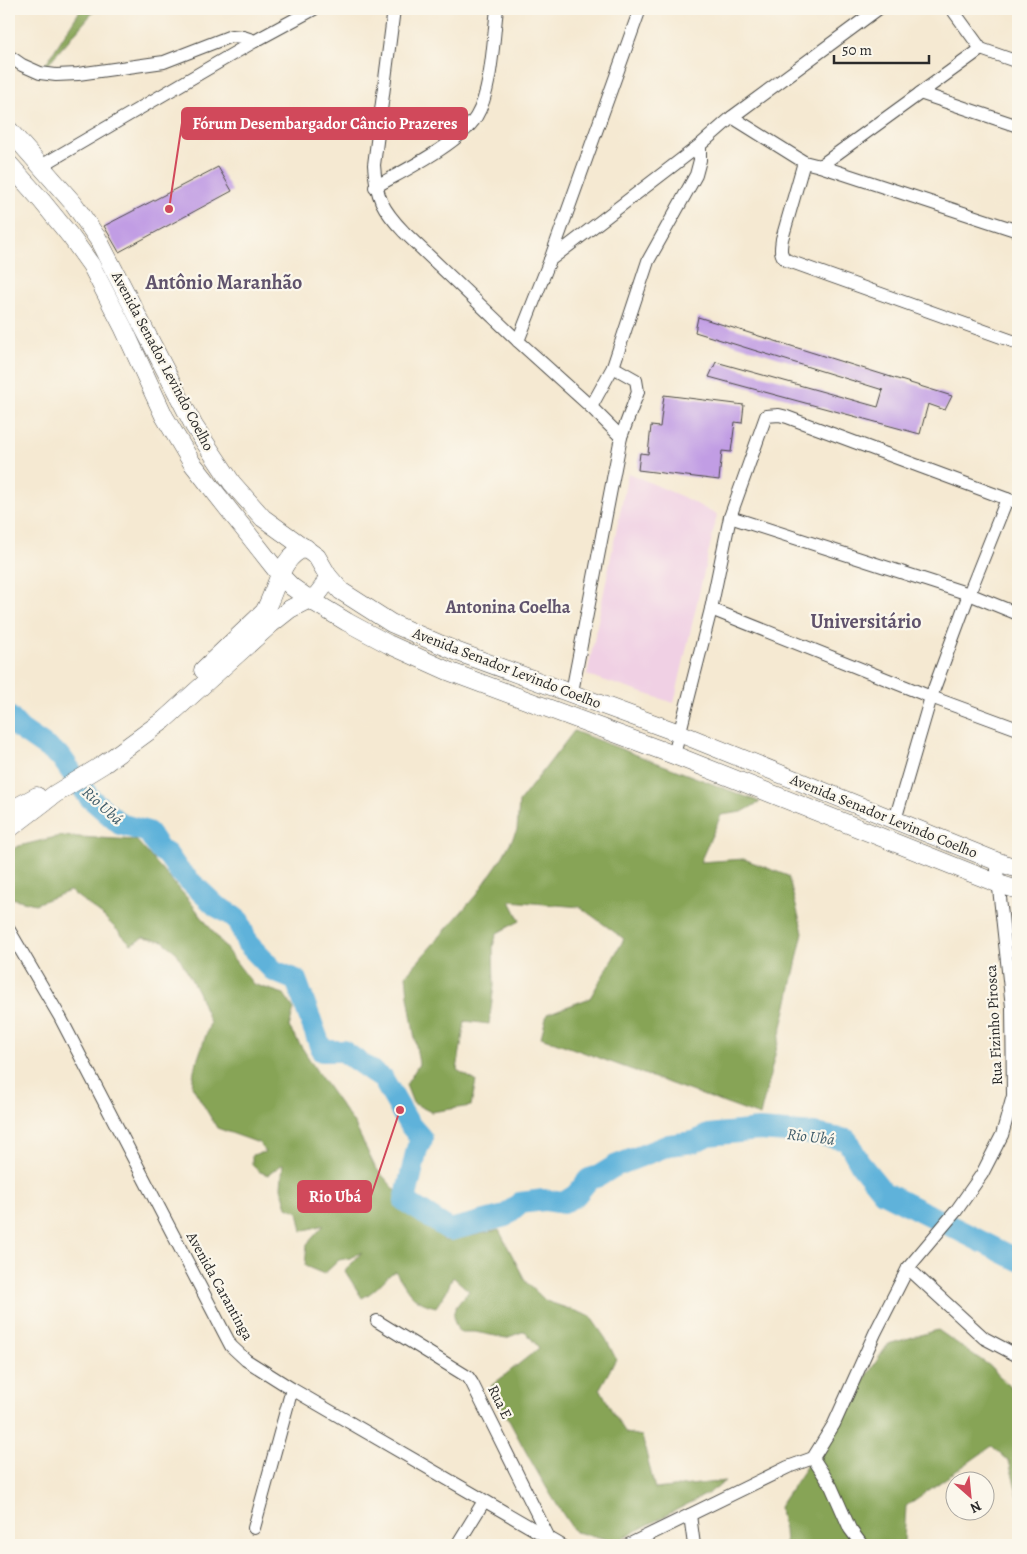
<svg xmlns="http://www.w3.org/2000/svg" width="1027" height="1554" viewBox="0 0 1027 1554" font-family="Alegreya,serif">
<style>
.built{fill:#f0d0e4}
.forest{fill:#87a456;stroke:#596840}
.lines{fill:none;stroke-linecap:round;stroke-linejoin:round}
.river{stroke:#5eb2da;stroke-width:22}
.building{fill:#c19de4}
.street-casing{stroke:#494844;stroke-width:14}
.secondary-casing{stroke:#494844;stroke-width:19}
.street{stroke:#fff;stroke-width:12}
.secondary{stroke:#fff;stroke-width:18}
.labels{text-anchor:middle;stroke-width:4.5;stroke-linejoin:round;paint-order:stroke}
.street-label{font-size:15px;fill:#2b2b2b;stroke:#fbf7ec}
.water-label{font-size:16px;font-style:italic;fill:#3d5a68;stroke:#fbf7ec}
.quarter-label{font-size:18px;font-weight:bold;fill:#60536c;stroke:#fbf7ec}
.district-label{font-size:20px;font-weight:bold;fill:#60536c;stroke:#fbf7ec}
.leader{fill:none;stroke:#d1495b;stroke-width:2}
.callout-dot{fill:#d1495b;stroke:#fbf7ec;stroke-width:2}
.callout{fill:#d1495b;stroke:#d1495b;stroke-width:2}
.callout-label{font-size:16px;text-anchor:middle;font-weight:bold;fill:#fff}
</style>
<rect width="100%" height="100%" fill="#fbf7ec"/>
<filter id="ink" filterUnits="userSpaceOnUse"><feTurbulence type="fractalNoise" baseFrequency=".02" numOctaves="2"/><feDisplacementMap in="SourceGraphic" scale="10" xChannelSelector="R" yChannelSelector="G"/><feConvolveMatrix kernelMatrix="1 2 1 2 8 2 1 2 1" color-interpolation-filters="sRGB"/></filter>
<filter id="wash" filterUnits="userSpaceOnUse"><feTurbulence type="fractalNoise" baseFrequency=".0096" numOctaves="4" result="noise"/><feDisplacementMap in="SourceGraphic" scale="20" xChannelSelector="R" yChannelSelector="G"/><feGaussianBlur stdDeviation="1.12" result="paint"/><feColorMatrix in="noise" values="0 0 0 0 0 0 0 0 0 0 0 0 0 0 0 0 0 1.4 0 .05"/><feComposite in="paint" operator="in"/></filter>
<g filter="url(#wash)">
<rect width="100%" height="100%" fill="#f5e9d2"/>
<path class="built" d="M628,473L683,497L717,515L674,703L587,675Z"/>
<g class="forest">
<path d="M81,9H96L40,73Z"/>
<path d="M574,731L760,802L742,812L721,815L700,862L744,859L788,876L803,932L786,1010L760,1116L541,1037L547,1014L590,998L624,939L580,907L510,901L520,921L497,933L493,946L494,985L489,1024L465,1021L457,1070L476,1081L471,1106L431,1112L413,1103L406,1085L419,1064L408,996L406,975L477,894L503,856L517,830L519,802Z"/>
<path d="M60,836L136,840L188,899L253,984L284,994L294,1009L289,1027L318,1073L355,1125L375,1167L405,1201L445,1241L499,1230L526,1282L546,1301L590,1316L606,1339L616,1359L600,1388L613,1413L626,1433L642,1436L655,1489L725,1481L709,1493L617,1541L575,1532C543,1486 517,1436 491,1386L539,1348L525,1331L506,1338L475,1332H459C448,1311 455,1308 469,1291L453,1277L446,1292L436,1307C410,1301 409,1291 395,1271C382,1280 377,1291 362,1298L345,1271L362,1252L350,1258L339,1260L324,1274L305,1266L307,1244L324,1225L302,1231L298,1212L287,1207L281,1187L283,1164L268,1175L260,1172L252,1165V1155L265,1152L259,1143L217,1128L192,1086L194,1070L210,1023L198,992L177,953L163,941L144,937L131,944L101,914L70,891L35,904L11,898L9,878V851L19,846Z"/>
<path d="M938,1330L990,1366L1018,1396V1496L1009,1461L992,1446L906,1506L904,1541L908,1545H785L784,1530L779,1507L888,1344Z"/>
</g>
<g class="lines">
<path class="river" d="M9,717L20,729L61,757L89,797L120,824L148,832L160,850L167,854L179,871L197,888L216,906L229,913L239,921L247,943L274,971L296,980L322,1051H343L383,1079L409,1124L422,1139L417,1149L405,1201L450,1230L505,1216L520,1203L544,1200L563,1203L576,1195L589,1179L599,1176L615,1166L669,1145L694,1142L708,1135L759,1130L815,1134L847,1140L861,1165L883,1192L1018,1260"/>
</g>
<g id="blocks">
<g class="building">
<path d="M218,167L232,191L119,252L104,226Z"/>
<path d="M698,317L952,396L945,410L928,404L920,434L709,377L716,362L878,407L883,390L695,332Z"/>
<path d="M664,395L744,405L742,423L735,422L731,452L722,451L719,480L638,470L640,453L648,454L651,426L660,427Z"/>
</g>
</g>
</g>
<g filter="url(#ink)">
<use href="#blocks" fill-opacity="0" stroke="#494844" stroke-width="1"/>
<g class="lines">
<defs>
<g id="street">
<path d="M394,9L374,165C376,197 382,209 404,232L518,341L591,407L621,437"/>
<path d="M952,9L981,49L1018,62"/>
<path d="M9,56L22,65L40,73L56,75L78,74L164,62L231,36L243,37L255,41L314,9"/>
<path d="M920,93L1018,126"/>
<path d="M732,117L804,162L820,166L1018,231"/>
<path d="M804,162L782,239C781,248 779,254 786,260L1018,343"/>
<path d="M41,166L255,41"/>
<path d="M820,166L981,49"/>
<path d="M375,187C403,171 459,144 476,117C492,91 493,40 497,9"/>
<path d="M550,260L700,145L732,117L878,9"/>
<path d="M518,341L550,260L640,9"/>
<path d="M591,407L613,367L648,261L696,175L700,160V145"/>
<path d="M730,517L969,594L1018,614"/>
<path d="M711,609L931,697L1018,729"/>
<path d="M572,692L621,437L638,392L636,380L613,367"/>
<path d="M674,755L711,609L730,517L766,416L779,415L787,417L1018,503"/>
<path d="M895,820L931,697L969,594L1007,499"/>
<path d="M9,930L60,1017L231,1346L246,1360L292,1389L561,1545"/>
<path d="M908,1268L984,1338L1018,1356"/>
<path d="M377,1321L468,1377L472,1383L549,1538"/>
<path d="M813,1458L831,1486L850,1529L862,1545"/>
<path d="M690,1515L694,1545"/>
<path d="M254,1528L292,1389"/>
<path d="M457,1545L484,1501"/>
<path d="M628,1545L788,1467L813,1458L834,1424L875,1333L908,1268L956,1211L982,1174L1002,1135L1013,1096L1012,1007L996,861"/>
</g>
<g id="secondary">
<path d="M9,130L74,204L98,239L194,426L232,483L263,518L317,557L328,576L341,591L391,623L458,652L679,733L996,861L1018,869"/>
<path d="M9,164L41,200L71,237L91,265L124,329L164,416L192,463L281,576L292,587L309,599L347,622L388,644L448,671L674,755L999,884L1018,890"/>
<path d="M203,670L264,612C277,590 280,555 306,548"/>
<path d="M9,811L37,796"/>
<path d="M9,829L55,794L104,764L164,720L271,624L290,609L317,595L323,587L328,576"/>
</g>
</defs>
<use href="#street" class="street-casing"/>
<use href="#secondary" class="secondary-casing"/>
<use href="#street" class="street"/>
<use href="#secondary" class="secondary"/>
</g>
</g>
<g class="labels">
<g class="street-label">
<text transform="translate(163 361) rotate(62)" y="5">Avenida Senador Levindo Coelho</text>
<text transform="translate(507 668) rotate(21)" y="5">Avenida Senador Levindo Coelho</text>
<text transform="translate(884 816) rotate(22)" y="5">Avenida Senador Levindo Coelho</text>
<text transform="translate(994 1025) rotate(-93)" y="5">Rua Fizinho Pirosca</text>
<text transform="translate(220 1286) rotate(61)" y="5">Avenida Carantinga</text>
<text transform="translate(500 1402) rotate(64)" y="5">Rua E</text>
</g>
<g class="water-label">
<text transform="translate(103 805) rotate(42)" y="6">Rio Ubá</text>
<text transform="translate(811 1136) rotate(7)" y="6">Rio Ubá</text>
</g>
<g class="quarter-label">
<text x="508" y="613">Antonina Coelha</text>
</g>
<g class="district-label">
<text x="224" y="289">Antônio Maranhão</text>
<text x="866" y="628">Universitário</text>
</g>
</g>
<path class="leader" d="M169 209L182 123M400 1110L371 1196"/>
<g class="callout-dot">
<circle cx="169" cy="209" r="5"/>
<circle cx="400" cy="1110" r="5"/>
</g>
<g class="callout">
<rect x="182" y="108" width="285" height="31" rx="5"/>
<rect x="298" y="1181" width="73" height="31" rx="5"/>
</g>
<g class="callout-label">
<text x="325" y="129">Fórum Desembargador Câncio Prazeres</text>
<text x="335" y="1202">Rio Ubá</text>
</g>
<rect width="1027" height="1554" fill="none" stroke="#fbf7ec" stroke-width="30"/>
<g transform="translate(970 1496) rotate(153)"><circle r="24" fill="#fbf7ec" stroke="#a8a59f"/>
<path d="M0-4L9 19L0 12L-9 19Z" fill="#d1495b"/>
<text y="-8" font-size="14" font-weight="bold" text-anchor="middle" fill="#2b2b2b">N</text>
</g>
<path d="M834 55v8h95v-8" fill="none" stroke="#2b2b2b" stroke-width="2.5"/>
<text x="842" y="55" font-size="15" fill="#2b2b2b" stroke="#fbf7ec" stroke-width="4" paint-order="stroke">50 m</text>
</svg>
